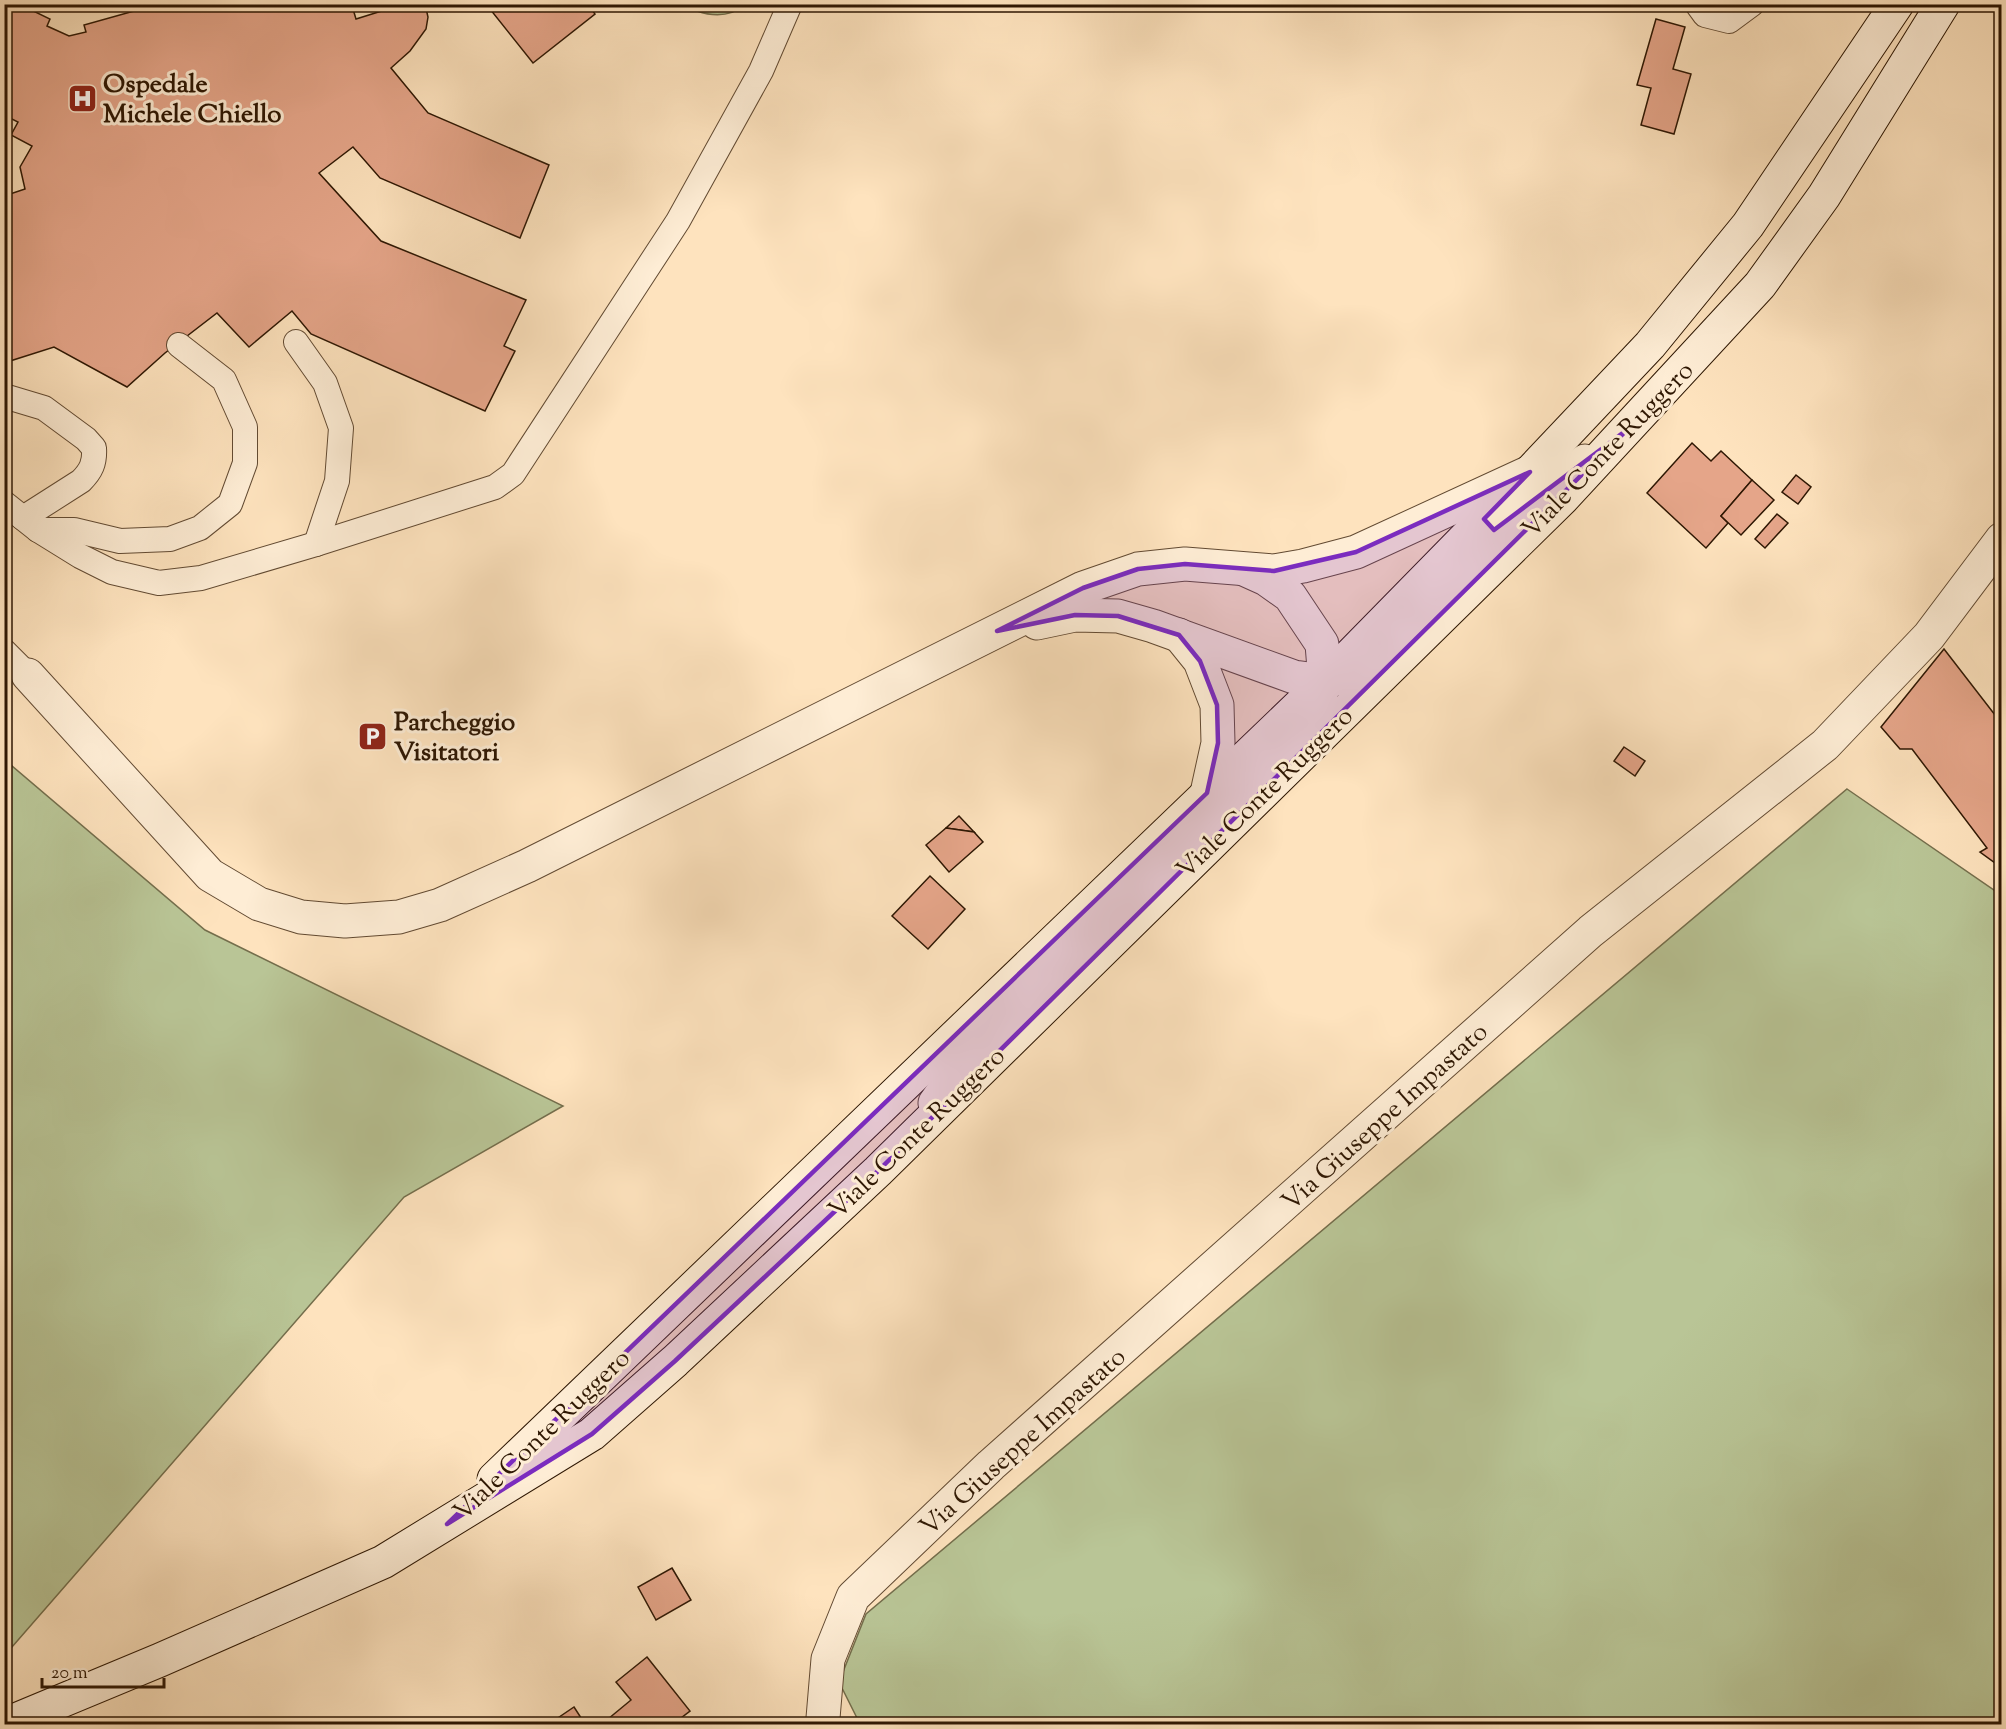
<svg xmlns="http://www.w3.org/2000/svg" width="2006" height="1729" viewBox="0 0 2006 1729" font-family="'Sorts Mill Goudy',serif">
<style>
.green{fill:#b9c596;stroke:#746e4c;stroke-width:1.5}
.building{fill:#e5a589;stroke:#2e1703;stroke-width:1.5}
.lines{fill:none;stroke-linecap:round;stroke-linejoin:round}
.service-casing{stroke:#624a32;stroke-width:26}
.minor-casing{stroke:#624a32;stroke-width:35}
.secondary-casing{stroke:#2e1703;stroke-width:35}
.service{stroke:#feedd5;stroke-width:24}
.minor{stroke:#feedd5;stroke-width:33}
.secondary{stroke:#feedd5;stroke-width:33}
.marked{fill:#7b2cbf;fill-opacity:0.2;stroke:#7b2cbf;stroke-width:4.5;stroke-linejoin:round}
.labels{text-anchor:middle;stroke-width:6;stroke-linejoin:round;paint-order:stroke}
.poi-label{font-size:26px;font-weight:bold;fill:#2e1703;stroke:#feedd5;text-anchor:start}
.street-label{font-size:26px;fill:#2e1703;stroke:#feedd5}
</style>
<rect width="100%" height="100%" fill="#fee3be"/>
<filter id="stains"><feTurbulence type="fractalNoise" baseFrequency=".00333" numOctaves="4"/><feColorMatrix values="0 0 0 0 .2 0 0 0 0 .09 0 0 0 0 .02 0 0 0 .5 -.17"/></filter>
<radialGradient id="worn" r=".72"><stop offset=".6" stop-color="#630" stop-opacity="0"/><stop offset="1" stop-color="#630" stop-opacity=".3"/></radialGradient>
<g class="green">
<path d="M704,5V4L745,5C730,17 714,17 697,11Z"/>
<path d="M5,760L205,930L563,1106L404,1197L5,1655Z"/>
<path d="M1847,789L2001,895V1724H860L839,1682L866,1614Z"/>
</g>
<g class="building">
<path d="M4,4H19L50,19L47,26L69,36L86,32L84,25L159,4H361L353,9L356,19L404,4H425L428,17L426,29L410,51L391,68L428,113L549,165L520,238L380,178L353,147L319,173L381,241L526,300L504,346L515,351L485,411L311,334L292,311L249,347L217,313L165,353L127,387L54,347L10,361L4,347V196L25,189L20,167L32,146L11,135L18,122L4,115Z"/>
<path d="M486,4H588L595,14L533,63Z"/>
<path d="M1656,19L1685,27L1673,69L1691,74L1674,134L1641,125L1651,88L1637,85Z"/>
<path d="M1692,443L1711,461L1721,451L1752,480L1721,516L1728,523L1706,548L1647,493Z"/>
<path d="M1796,475L1811,487L1798,504L1782,492Z"/>
<path d="M1752,480L1774,500L1741,535L1721,516Z"/>
<path d="M1777,514L1788,523L1765,548L1755,539Z"/>
<path d="M1944,649L2002,724V868L1980,852L1987,848L1912,749H1900L1881,727Z"/>
<path d="M1624,747L1645,761L1635,776L1614,761Z"/>
<path d="M959,816L974,832L946,828Z"/>
<path d="M946,828L974,832L983,842L949,872L926,845Z"/>
<path d="M930,876L965,909L928,949L892,916Z"/>
<path d="M672,1568L691,1600L656,1620L638,1587Z"/>
<path d="M647,1657L690,1711L673,1724H602L631,1700L616,1682Z"/>
<path d="M574,1707L585,1724H549Z"/>
</g>
<g class="lines">
<defs>
<g id="service">
<path d="M1697,4L1705,15L1729,21L1752,4"/>
<path d="M296,342L325,383L341,428L337,481L316,544"/>
<path d="M4,396L44,408L86,439L94,448C95,463 91,471 81,481L23,518"/>
<path d="M4,503L38,530L80,556L112,572L159,583L201,578L316,544L495,487L513,474L678,221L761,71L790,4"/>
<path d="M38,530H74L120,541L170,539L200,528L230,504L245,463V427L224,380L179,345"/>
<path d="M4,651L28,675"/>
</g>
<g id="minor">
<path d="M1037,623L1075,615L1118,616L1153,626L1294,677L1325,681L1351,677L1538,497L1585,461"/>
<path d="M1179,635L1200,661L1217,705L1218,743L1207,793"/>
<path d="M28,675L210,875L259,904L301,917L345,921L399,917L440,905L527,866L1083,588L1138,569L1185,564L1274,571L1303,566L1356,552L1530,472"/>
<path d="M935,1103L971,1053L1315,714L1325,681L1322,644L1290,596L1266,579L1246,570"/>
<path d="M824,1724L823,1718L828,1659L853,1597L991,1465L1591,931L1825,745L1929,636L2002,539"/>
</g>
<g id="secondary">
<path d="M494,1479L1325,681L1530,472L1650,345L1748,225L1897,4"/>
<path d="M6,1724L160,1660L383,1562L592,1434L675,1361L878,1171L1562,499L1760,285L1824,196L1943,4"/>
</g>
</defs>
<use href="#service" class="service-casing"/>
<use href="#minor" class="minor-casing"/>
<use href="#secondary" class="secondary-casing"/>
<use href="#service" class="service"/>
<use href="#minor" class="minor"/>
<use href="#secondary" class="secondary"/>
</g>
<path class="marked" d="M1628,429L878,1171L675,1361L592,1434L447,1524L1207,793L1218,743L1217,705L1200,661L1179,635L1118,616L1075,615L997,631L1083,588L1138,569L1185,564L1274,571L1356,552L1530,472L1484,519L1494,530Z"/>
<defs>
<symbol id="hospital-square" viewBox="-11 -11 22 22"><rect x="-9" y="-9" width="18" height="18" rx="4" fill="#8f2418" stroke="#feedd5"/><path d="M-5-5h3v3.5h4V-5h3V5h-3V1.5h-4V5h-3Z" fill="#fff"/></symbol>
<symbol id="parking-square" viewBox="-11 -11 22 22"><rect x="-9" y="-9" width="18" height="18" rx="4" fill="#8f2418" stroke="#feedd5"/><path d="M-3.5-5.5H1a3.5 3.5 0 0 1 0 7H-1V5.5H-3.5ZM-1-3.4V-.6H.8a1.4 1.4 0 0 0 0-2.8Z" fill="#fff"/></symbol>
</defs>
<g fill-rule="evenodd">
<use href="#hospital-square" x="66" y="82" width="33" height="33"/>
<use href="#parking-square" x="356" y="720" width="33" height="33"/>
</g>
<g class="labels">
<g class="poi-label">
<text x="103" y="92">Ospedale<tspan x="103" dy="30">Michele Chiello</tspan></text>
<text x="394" y="730">Parcheggio<tspan x="394" dy="30">Visitatori</tspan></text>
</g>
<g class="street-label">
<text transform="translate(1607 449) rotate(-46)" y="9">Viale Conte Ruggero</text>
<text transform="translate(1264 792) rotate(-44)" y="9">Viale Conte Ruggero</text>
<text transform="translate(1384 1116) rotate(-42)" y="9">Via Giuseppe Impastato</text>
<text transform="translate(916 1132) rotate(-44)" y="9">Viale Conte Ruggero</text>
<text transform="translate(541 1434) rotate(-44)" y="9">Viale Conte Ruggero</text>
<text transform="translate(1022 1441) rotate(-42)" y="9">Via Giuseppe Impastato</text>
</g>
</g>
<rect width="2006" height="1729" fill="none" stroke="#fee3be" stroke-width="24"/>
<rect x="6" y="6" width="1994" height="1717" fill="none" stroke="#2e1703" stroke-width="3"/>
<rect x="12" y="12" width="1982" height="1705" fill="none" stroke="#2e1703" stroke-width="1.5"/>
<path d="M42 1678v9h122v-9" fill="none" stroke="#2e1703" stroke-width="3"/>
<text x="51" y="1678" font-size="18" fill="#2e1703" stroke="#feedd5" stroke-width="4.5" paint-order="stroke">20 m</text>
<rect width="100%" height="100%" filter="url(#stains)"/>
<rect width="100%" height="100%" fill="url(#worn)"/>
</svg>
